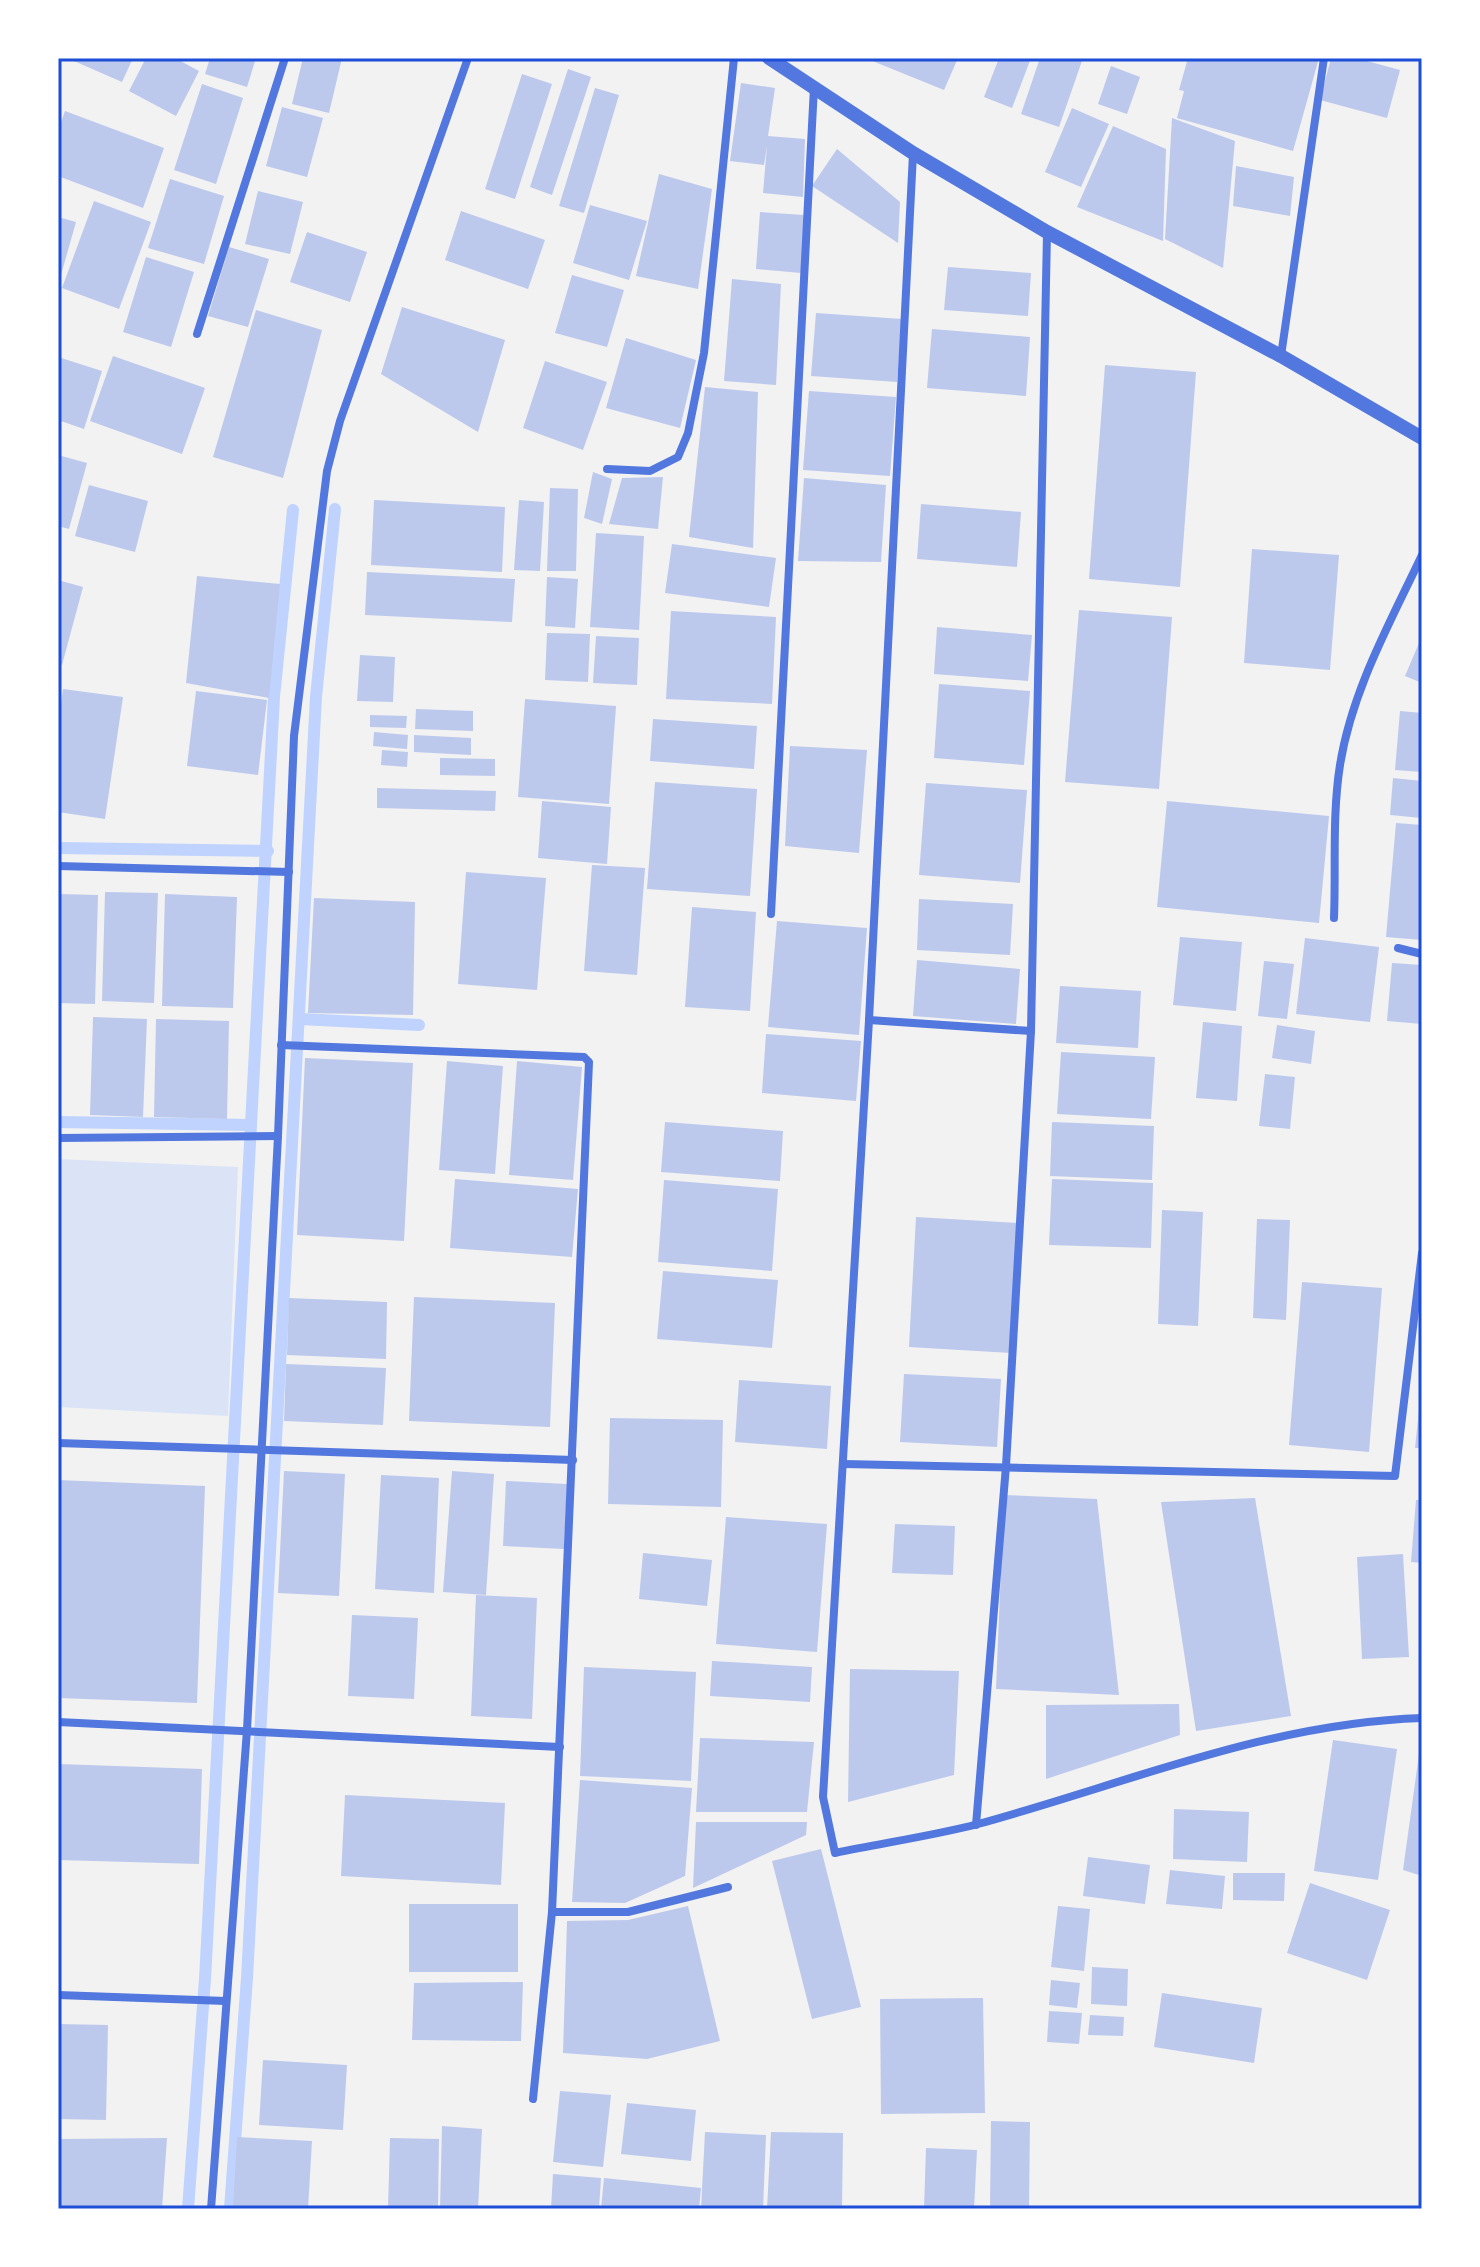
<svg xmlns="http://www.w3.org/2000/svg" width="1480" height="2267" viewBox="0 0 1480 2267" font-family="Inter,sans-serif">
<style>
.green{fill:#dbe4f7}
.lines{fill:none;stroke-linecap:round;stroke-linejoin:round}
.stream{stroke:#bfd3fe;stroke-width:12}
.building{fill:#bdc9ec}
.minor{stroke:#5277de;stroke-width:8}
.tertiary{stroke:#5277de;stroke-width:14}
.neatline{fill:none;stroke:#1d4ed8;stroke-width:3}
</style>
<rect width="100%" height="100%" fill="#f2f2f2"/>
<path class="green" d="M58,1159L238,1167L228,1416L58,1407Z"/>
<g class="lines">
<g class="stream">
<path d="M58,848L268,851"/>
<path d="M300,1019L419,1025"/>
<path d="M58,1122L251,1125"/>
<path d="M188,2209L205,1979L274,697L293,510"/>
<path d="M230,2209L247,1978L316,697L335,509"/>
</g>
</g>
<g class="building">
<path d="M67,58H133L122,82Z"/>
<path d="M146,58H175L199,71L176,116L129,91Z"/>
<path d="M210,58H256L247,87L205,74Z"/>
<path d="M303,58H342L329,113L292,104Z"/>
<path d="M865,58H958L944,90Z"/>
<path d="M999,58H1031L1012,108L984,97Z"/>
<path d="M1040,58H1083L1059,127L1021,114Z"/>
<path d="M1188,58H1319L1293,151L1177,118L1184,91L1179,90Z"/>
<path d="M1331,58H1356L1400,70L1387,118L1320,100Z"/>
<path d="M1111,66L1140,77L1127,114L1098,104Z"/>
<path d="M568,69L591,77L552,195L530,187Z"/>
<path d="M522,74L552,84L515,199L485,189Z"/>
<path d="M741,83L775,88L768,136L805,139L803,197L763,193L767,146L764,165L730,161Z"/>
<path d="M202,84L243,98L216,184L174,170Z"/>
<path d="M595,88L619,95L584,213L559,206Z"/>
<path d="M282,107L323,118L307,177L266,166Z"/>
<path d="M1072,108L1109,124L1081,187L1045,172Z"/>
<path d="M65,111L164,148L143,208L58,176V130Z"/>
<path d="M1172,118L1235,141L1223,268L1165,239Z"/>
<path d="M1113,126L1166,149L1163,241L1077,207Z"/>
<path d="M837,149L900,202L898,243L812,186Z"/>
<path d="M1236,166L1294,177L1290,216L1233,206Z"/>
<path d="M659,174L712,189L698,289L636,276Z"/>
<path d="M170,179L224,196L204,264L148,248Z"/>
<path d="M258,191L303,202L290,254L245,244Z"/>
<path d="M94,201L151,222L119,309L62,288Z"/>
<path d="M590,205L647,221L629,280L573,263Z"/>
<path d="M461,211L545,240L528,289L445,260Z"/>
<path d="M760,212L804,215L801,273L756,269Z"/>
<path d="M58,217L76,222L59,282H58Z"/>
<path d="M307,232L367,252L350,302L290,282Z"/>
<path d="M229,247L269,259L248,327L208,316Z"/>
<path d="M146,257L194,272L171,347L123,332Z"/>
<path d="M948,267L1031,273L1028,316L944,310Z"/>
<path d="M572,275L624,290L607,347L555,333Z"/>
<path d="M732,279L781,284L776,385L724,381Z"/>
<path d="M402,307L505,340L478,432L381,374Z"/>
<path d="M256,310L322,330L283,478L213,457Z"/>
<path d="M816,313L902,319L897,382L811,376Z"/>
<path d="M932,329L1030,337L1026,396L927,388Z"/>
<path d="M626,338L696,360L680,428L606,408Z"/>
<path d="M113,356L205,388L182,454L90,421Z"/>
<path d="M58,357L102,371L84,429L58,420Z"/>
<path d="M545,361L607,382L583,450L523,428Z"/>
<path d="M1105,365L1196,372L1180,587L1089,579Z"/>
<path d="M705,387L758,392L753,548L689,537Z"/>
<path d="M809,391L896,397L890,476L803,470Z"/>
<path d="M58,455L87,463L69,529L58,526Z"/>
<path d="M593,472L612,479L602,524L584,518Z"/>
<path d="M663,477L658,529L609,524L622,478Z"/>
<path d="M804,478L886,485L881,562L798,561Z"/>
<path d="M89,485L148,501L135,552L75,536Z"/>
<path d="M550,488L578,489L576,571H547Z"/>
<path d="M374,500L505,507L502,572L371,565Z"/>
<path d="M519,500L544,502L540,571L514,570Z"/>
<path d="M921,504L1021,512L1017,567L917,559Z"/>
<path d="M596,533L644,536L639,630L590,627Z"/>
<path d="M672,544L776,558L769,607L665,593Z"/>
<path d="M1252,549L1339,555L1330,670L1244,663Z"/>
<path d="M367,572L515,579L512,622L365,615Z"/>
<path d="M197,576L280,584L269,698L186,683Z"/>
<path d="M547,577L578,579L575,628L545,626Z"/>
<path d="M58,580L83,587L62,665L58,664Z"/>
<path d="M1079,610L1172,617L1159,789L1065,782Z"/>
<path d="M671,611L776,617L772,704L666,699Z"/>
<path d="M937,627L1032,635L1028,681L934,674Z"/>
<path d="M547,633L590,634L588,682L545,680Z"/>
<path d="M596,636L639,638L637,685L593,683Z"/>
<path d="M1422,636V683L1405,676Z"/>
<path d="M360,655L395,657L393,702L357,701Z"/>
<path d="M939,684L1030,691L1024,765L934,758Z"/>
<path d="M63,689L123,697L105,819L58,812V725Z"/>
<path d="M196,691L267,700L258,775L187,766Z"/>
<path d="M525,699L616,706L609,804L518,797Z"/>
<path d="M416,709L473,711V731L415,729Z"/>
<path d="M1400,711L1422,713V772L1395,770Z"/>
<path d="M370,715L407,716L406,728L370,727Z"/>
<path d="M653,719L757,726L754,769L650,761Z"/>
<path d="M374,732L408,735L407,749L373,746Z"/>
<path d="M414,735L471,738V755L414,752Z"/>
<path d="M790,746L867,750L859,853L785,846Z"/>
<path d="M382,750L408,752L407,767L381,765Z"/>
<path d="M440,758L495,759V776L440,775Z"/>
<path d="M1393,778L1422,781V818L1390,815Z"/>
<path d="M655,782L757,789L750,896L647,889Z"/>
<path d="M926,783L1027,790L1020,883L919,875Z"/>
<path d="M377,788L496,791L495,811L377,808Z"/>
<path d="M542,801L611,807L607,864L538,858Z"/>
<path d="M1167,801L1329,816L1319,923L1157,907Z"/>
<path d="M1396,823L1422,825V940L1386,937Z"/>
<path d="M592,865L645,868L637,975L584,971Z"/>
<path d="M466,872L546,878L537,990L458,984Z"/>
<path d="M105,892L158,893L154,1003L102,1001Z"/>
<path d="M58,894L98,895L95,1004L58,1003Z"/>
<path d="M165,894L237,897L233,1008L162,1006Z"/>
<path d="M314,898L415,902L413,1015L308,1013Z"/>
<path d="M919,899L1013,904L1010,955L917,950Z"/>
<path d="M692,907L756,912L750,1011L685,1007Z"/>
<path d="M777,921L867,928L859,1035L768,1027Z"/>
<path d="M1180,937L1242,942L1236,1011L1173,1005Z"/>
<path d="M1305,938L1379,947L1370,1022L1296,1014Z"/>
<path d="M917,960L1020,969L1016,1024L913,1016Z"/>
<path d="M1264,961L1294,964L1287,1019L1258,1016Z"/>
<path d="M1392,963L1422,965V1024L1387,1021Z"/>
<path d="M1060,986L1141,991L1138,1048L1056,1043Z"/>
<path d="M93,1017L147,1019L143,1117L90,1115Z"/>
<path d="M156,1019L229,1021L227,1119L154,1117Z"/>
<path d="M1203,1022L1242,1026L1237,1101L1196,1098Z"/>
<path d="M1277,1025L1315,1031L1311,1064L1272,1058Z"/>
<path d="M766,1034L861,1041L856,1101L762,1093Z"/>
<path d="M1061,1052L1155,1057L1151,1119L1057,1114Z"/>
<path d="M305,1058L413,1063L404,1241L297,1235Z"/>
<path d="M447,1061L503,1066L495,1174L439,1170Z"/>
<path d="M517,1061L582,1067L573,1180L509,1175Z"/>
<path d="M1265,1074L1295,1077L1290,1129L1259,1126Z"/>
<path d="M665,1122L783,1131L780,1181L661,1172Z"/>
<path d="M1052,1122L1154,1126L1152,1180L1050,1176Z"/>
<path d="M455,1179L578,1189L572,1257L450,1248Z"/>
<path d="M1052,1179L1153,1183L1151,1248L1049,1245Z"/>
<path d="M664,1180L778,1189L772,1271L658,1262Z"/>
<path d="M1162,1210L1203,1212L1198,1326L1158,1324Z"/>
<path d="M916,1217L1018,1223L1011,1353L909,1347Z"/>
<path d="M1257,1219L1290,1220L1286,1320L1253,1318Z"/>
<path d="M663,1271L778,1280L772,1348L657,1339Z"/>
<path d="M1302,1282L1382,1288L1369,1452L1289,1445Z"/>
<path d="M414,1297L555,1303L550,1427L409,1421Z"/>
<path d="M289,1298L387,1302L386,1359L287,1355Z"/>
<path d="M286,1364L386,1368L383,1425L284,1421Z"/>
<path d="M904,1374L1001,1379L997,1447L900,1442Z"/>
<path d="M739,1380L831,1386L827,1449L735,1442Z"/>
<path d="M1420,1400H1422V1448H1415Z"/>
<path d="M610,1418L723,1420L721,1507L608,1504Z"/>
<path d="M284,1471L345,1474L339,1596L278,1593Z"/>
<path d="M452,1471L494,1474L486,1595L443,1592Z"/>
<path d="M381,1475L439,1478L434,1593L375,1589Z"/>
<path d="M58,1480L205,1486L197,1703L58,1698Z"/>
<path d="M506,1481L567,1484L564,1549L503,1546Z"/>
<path d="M1004,1495L1097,1499L1119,1695L996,1689Z"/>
<path d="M1255,1498L1291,1716L1196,1731L1161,1502Z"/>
<path d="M1416,1500H1422V1563L1411,1562Z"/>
<path d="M726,1517L827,1524L817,1652L716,1644Z"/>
<path d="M895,1524L955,1526L953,1575L892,1573Z"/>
<path d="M643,1553L712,1560L707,1606L639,1599Z"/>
<path d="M1403,1554L1409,1657L1362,1659L1357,1557Z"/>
<path d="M476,1595L537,1598L532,1719L471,1716Z"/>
<path d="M352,1615L418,1618L414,1699L348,1696Z"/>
<path d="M712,1661L812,1667L810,1702L710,1696Z"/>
<path d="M584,1667L696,1672L691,1781L580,1776Z"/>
<path d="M850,1669L959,1671L954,1775L848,1802Z"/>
<path d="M1179,1704L1180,1735L1046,1779V1705Z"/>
<path d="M700,1738L814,1742L807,1812H696Z"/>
<path d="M1333,1740L1397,1749L1378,1880L1314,1871Z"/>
<path d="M1420,1747H1422V1876L1403,1870Z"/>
<path d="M58,1764L202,1769L199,1864L58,1860Z"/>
<path d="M580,1780L692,1788L685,1876L625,1903L572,1902Z"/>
<path d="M345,1795L505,1803L501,1885L341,1876Z"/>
<path d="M1174,1809L1249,1812L1247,1862L1173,1859Z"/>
<path d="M696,1822H807L806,1835L693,1888Z"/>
<path d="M821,1849L861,2007L812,2019L772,1861Z"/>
<path d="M1088,1857L1150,1865L1145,1904L1083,1896Z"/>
<path d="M1170,1870L1225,1876L1222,1909L1166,1904Z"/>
<path d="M1233,1873H1285L1284,1901L1233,1900Z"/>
<path d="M1310,1883L1390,1910L1367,1980L1287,1953Z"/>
<rect x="409" y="1904" width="109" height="68"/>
<path d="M688,1906L720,2041L647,2059L563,2053L567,1921L628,1920Z"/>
<path d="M1058,1906L1090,1909L1084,1971L1051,1967Z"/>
<path d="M1092,1967L1128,1969L1127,2006L1091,2004Z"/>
<path d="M1051,1980L1080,1983L1077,2008L1049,2005Z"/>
<path d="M523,1982L521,2041L412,2040L414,1983Z"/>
<path d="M1162,1993L1262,2008L1254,2063L1154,2047Z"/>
<path d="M983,1998L985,2113L881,2114L880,1999Z"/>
<path d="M1049,2011L1082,2013L1079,2044L1047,2042Z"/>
<path d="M1090,2015L1124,2017L1123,2036L1088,2035Z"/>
<path d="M58,2024L108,2025L106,2120L58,2119Z"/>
<path d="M263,2060L347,2065L343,2130L259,2125Z"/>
<path d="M560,2091L611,2095L603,2167L553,2162Z"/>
<path d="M627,2103L696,2110L691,2161L621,2154Z"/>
<path d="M991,2121L1030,2122L1029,2209H990Z"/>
<path d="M442,2126L482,2129L478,2209H440Z"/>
<path d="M705,2132L766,2135L763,2209H701Z"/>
<path d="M771,2132L843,2133L842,2209H767Z"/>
<path d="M237,2137L312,2141L308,2209H233Z"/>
<path d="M167,2138L162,2209H59L61,2139Z"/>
<path d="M390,2138L439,2139L438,2209H388Z"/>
<path d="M926,2148L977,2150L974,2209H924Z"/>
<path d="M553,2174L601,2178L599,2209H551Z"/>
<path d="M604,2178L701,2188L699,2209H601Z"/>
</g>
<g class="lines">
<g class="minor">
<path d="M913,154L869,1020L823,1797L835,1853C882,1843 932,1836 978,1824C1125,1784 1268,1723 1422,1718"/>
<path d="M197,334L285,58"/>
<path d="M1281,356L1324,58"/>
<path d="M607,469L650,471L678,457L688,433L704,353L734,58"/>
<path d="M58,866L289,872"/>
<path d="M771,914L814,87"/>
<path d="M1334,918C1336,868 1332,815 1340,765C1352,690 1390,623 1422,555"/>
<path d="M1398,948L1422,954"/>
<path d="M869,1020L1031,1031"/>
<path d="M281,1045L584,1057L589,1062L552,1912L533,2099"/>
<path d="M58,1138L278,1136"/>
<path d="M58,1443L573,1460"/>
<path d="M844,1464L1395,1476L1422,1253"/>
<path d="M58,1722L560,1747"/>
<path d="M976,1825L1006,1466L1031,1031L1047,233"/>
<path d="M552,1912H628L728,1887"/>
<path d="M58,1995L226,2001"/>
<path d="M211,2209L247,1730L278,1136L294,736L327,471L340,421L468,58"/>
</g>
<path class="tertiary" d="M769,58L913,153L1047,232L1281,356L1422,438"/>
</g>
<rect width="1480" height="2267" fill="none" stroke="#ffffff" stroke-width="120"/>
<rect x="60" y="60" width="1360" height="2147" class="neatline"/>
</svg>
